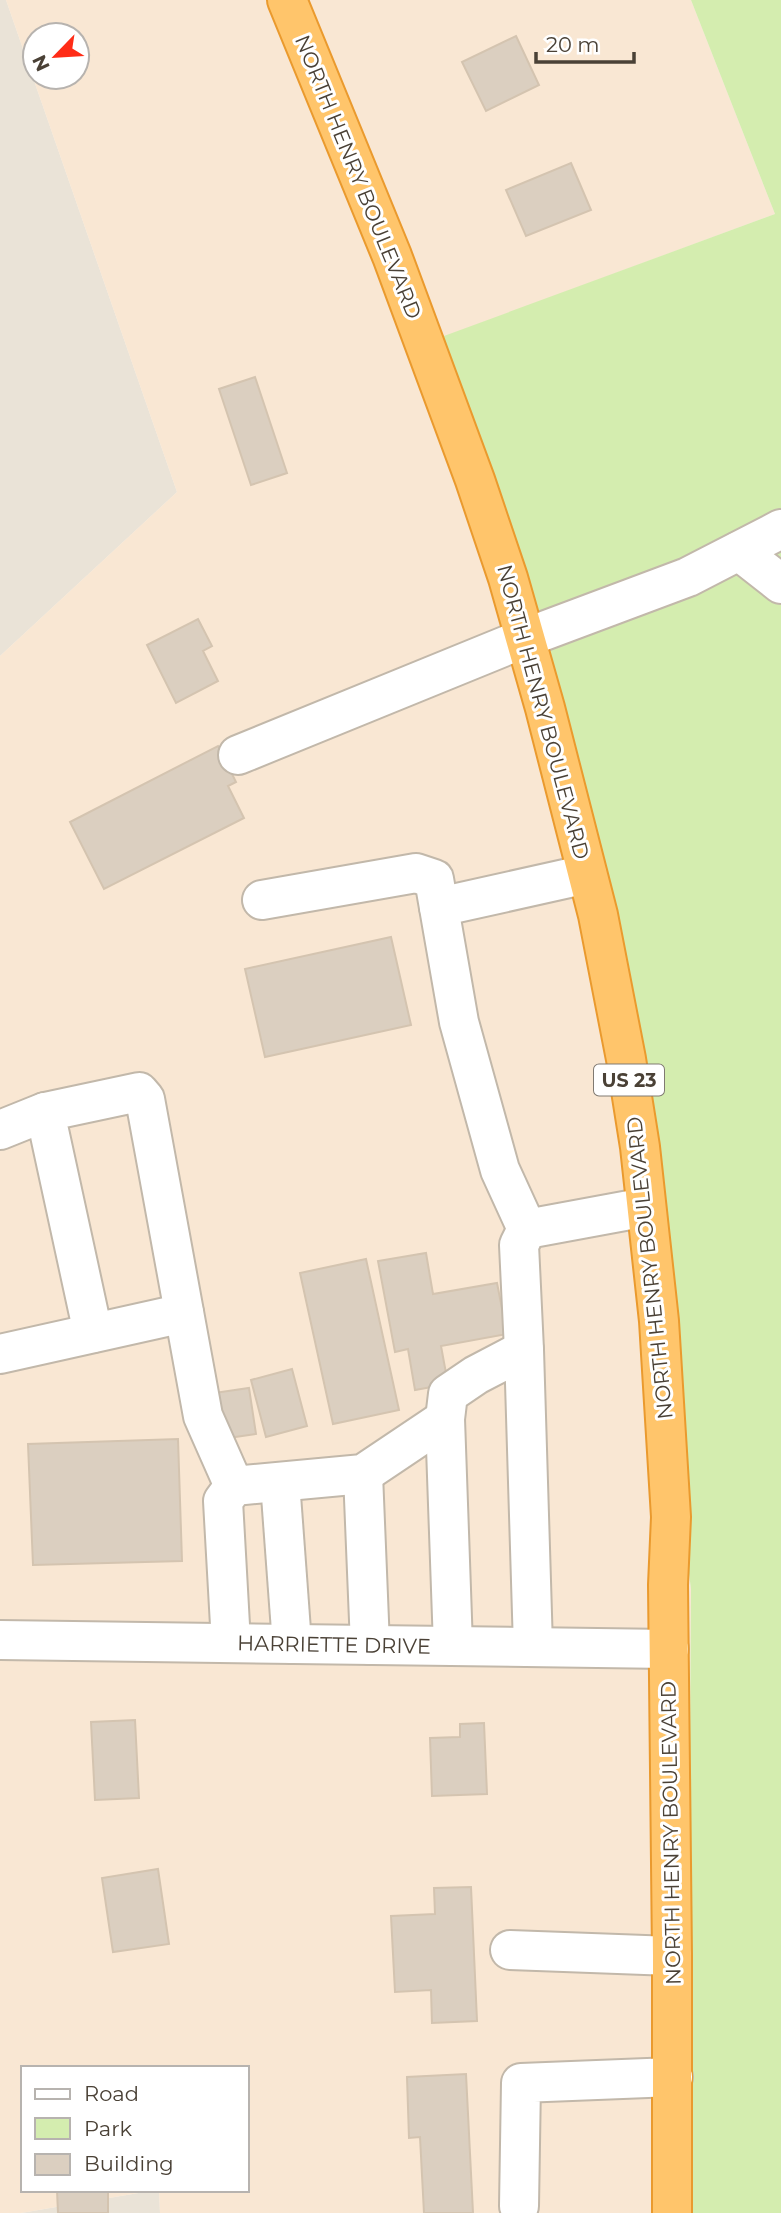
<svg xmlns="http://www.w3.org/2000/svg" width="781" height="2213" viewBox="0 0 781 2213" font-family="Montserrat,sans-serif">
<style>
.residential{fill:#eae3d7}
.commercial{fill:#f9e7d3;fill-rule:evenodd}
.green{fill:#d4edaf}
.building{fill:#dbcfc0;stroke:#d4c4b0;stroke-width:2}
.lines{fill:none;stroke-linecap:round;stroke-linejoin:round}
.minor-casing{stroke:#c2b8aa;stroke-width:42}
.highway-casing{stroke:#ea9a2e;stroke-width:42}
.minor{stroke:#fff;stroke-width:38}
.highway{stroke:#ffc56b;stroke-width:38}
.labels{text-anchor:middle;stroke-width:6;stroke-linejoin:round;paint-order:stroke}
.shield{fill:#fff;stroke:#807a72;stroke-width:2}
.shield-label{font-size:19px;font-weight:bold;fill:#4a4136}
.street-label{font-size:21px;fill:#4a4136;stroke:#fff}
</style>
<rect width="100%" height="100%" fill="#f6f1e9"/>
<g class="residential">
<path d="M0,0H6L177,492L0,656Z"/>
<path d="M156,2190H159L160,2213H21Z"/>
</g>
<path class="commercial" d="M6,0H691L775,214L414,348L543,658L639,1188L691,1589L687,2213H160L159,2190H247V2068H23V2190H156L21,2213H0V656L177,492ZM35,35H77V77H35Z"/>
<path class="green" d="M691,0H781V2213H687L691,1589L639,1188L612,948L414,347L775,214Z"/>
<g class="building">
<path d="M516,36L539,85L486,111L462,62Z"/>
<path d="M571,163L591,210L526,236L506,190Z"/>
<path d="M255,377L287,473L251,485L219,389Z"/>
<path d="M198,619L212,646L203,651L218,681L176,703L147,645Z"/>
<path d="M218,746L236,782L228,786L244,818L104,889L70,822Z"/>
<path d="M391,937L411,1025L265,1057L245,969Z"/>
<path d="M426,1253L433,1294L497,1283L507,1334L441,1346L448,1384L415,1390L408,1349L395,1352L378,1261Z"/>
<path d="M366,1259L399,1410L333,1424L300,1273Z"/>
<path d="M292,1369L307,1426L266,1437L251,1380Z"/>
<path d="M249,1388L256,1434L221,1439L214,1393Z"/>
<path d="M178,1439L182,1561L33,1565L28,1444Z"/>
<path d="M135,1720L139,1798L95,1800L91,1722Z"/>
<path d="M484,1723L487,1794L432,1796L430,1738L460,1737V1724Z"/>
<path d="M158,1869L169,1944L113,1952L102,1878Z"/>
<path d="M471,1887L477,2021L432,2023L431,1990L395,1992L391,1916L435,1914L434,1888Z"/>
<path d="M466,2074L473,2213H424L420,2137L409,2138L407,2077Z"/>
<path d="M57,2190H108V2213H58Z"/>
</g>
<g class="lines">
<defs>
<g id="minor">
<path d="M739,551L781,584"/>
<path d="M238,755L525,638L688,577L781,529"/>
<path d="M262,900L416,873L434,879L459,1022L500,1170L527,1229"/>
<path d="M439,907L587,874"/>
<path d="M0,1130L45,1112"/>
<path d="M93,1333L45,1112L139,1092L145,1099L203,1416L234,1486"/>
<path d="M524,1350L519,1245L527,1229L646,1207"/>
<path d="M0,1354L184,1313"/>
<path d="M363,1474L370,1645"/>
<path d="M280,1482L292,1644"/>
<path d="M0,1640L669,1649"/>
<path d="M231,1643L223,1501L234,1486L363,1474L445,1419"/>
<path d="M453,1646L445,1419L448,1394L476,1375L524,1350L533,1647"/>
<path d="M510,1950L672,1956"/>
<path d="M519,2206L521,2083L673,2077"/>
</g>
<path id="highway" d="M287,0L392,256L475,480L508,578L545,708L598,915L626,1059L640,1147L659,1321L671,1517L668,1585L672,1956V2213"/>
</defs>
<use href="#minor" class="minor-casing"/>
<use href="#highway" class="highway-casing"/>
<use href="#minor" class="minor"/>
<use href="#highway" class="highway"/>
</g>
<g class="labels">
<rect class="shield" x="594" y="1064.5" width="70" height="31" rx="5"/>
<g class="shield-label">
<text x="629" y="1087">US 23</text>
</g>
<g class="street-label">
<text transform="translate(358 177) rotate(68)" y="7">NORTH HENRY BOULEVARD</text>
<text transform="translate(543 712) rotate(75)" y="7">NORTH HENRY BOULEVARD</text>
<text transform="translate(650 1268) rotate(-96)" y="7">NORTH HENRY BOULEVARD</text>
<text transform="translate(334 1645) rotate(1)" y="7">HARRIETTE DRIVE</text>
<text transform="translate(671 1833) rotate(-91)" y="7">NORTH HENRY BOULEVARD</text>
</g>
</g>
<rect x="21" y="2066" width="228" height="126" fill="#ffffff" stroke="#b7b3af" stroke-width="2"/>
<rect x="35" y="2089" width="35" height="10" fill="#ffffff" stroke="#b7b3af" stroke-width="2"/>
<text x="84" y="2101" font-size="21" fill="#4a4136">Road</text>
<rect x="35" y="2118" width="35" height="21" fill="#d4edaf" stroke="#b7b3af" stroke-width="2"/>
<text x="84" y="2136" font-size="21" fill="#4a4136">Park</text>
<rect x="35" y="2154" width="35" height="21" fill="#dbcfc0" stroke="#b7b3af" stroke-width="2"/>
<text x="84" y="2171" font-size="21" fill="#4a4136">Building</text>
<g transform="translate(56 56) rotate(245)"><circle r="33" fill="#ffffff" stroke="#b7b3af" stroke-width="2"/>
<path d="M0-5L12 26L0 18L-12 26Z" fill="#ff2c17"/>
<text y="-10" font-size="19" font-weight="bold" text-anchor="middle" fill="#4a4136">N</text>
</g>
<path d="M536 52v10h98v-10" fill="none" stroke="#4a4136" stroke-width="3.5"/>
<text x="546" y="52" font-size="21" fill="#4a4136" stroke="#ffffff" stroke-width="5" paint-order="stroke">20 m</text>
</svg>
